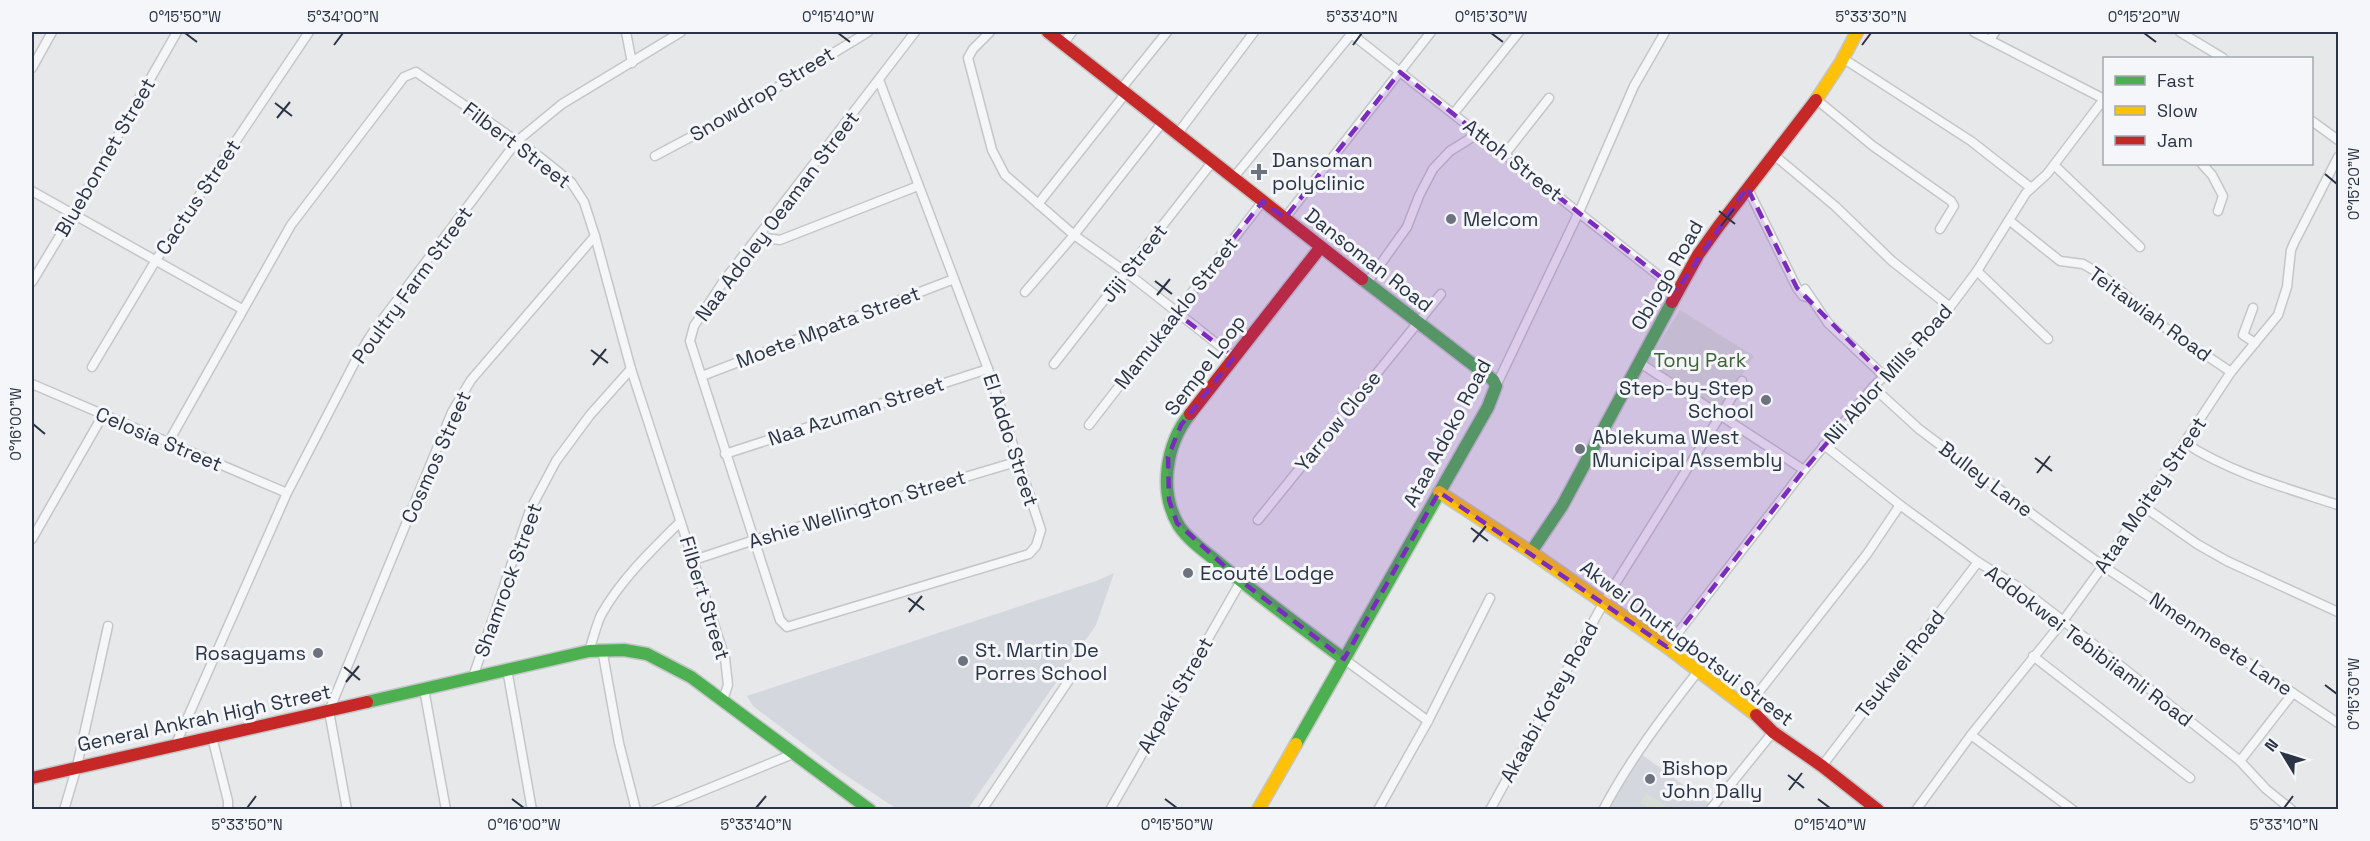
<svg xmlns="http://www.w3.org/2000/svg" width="2370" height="841" viewBox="0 0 2370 841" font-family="'Space Grotesk',sans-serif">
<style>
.built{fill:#d4d7dd}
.green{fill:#d6ded6}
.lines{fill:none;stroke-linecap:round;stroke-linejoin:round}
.street-casing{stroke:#c4c6c8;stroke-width:11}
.fast-casing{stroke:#c4c6c8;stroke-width:15}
.slow-casing{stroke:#c4c6c8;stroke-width:15}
.jam-casing{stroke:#c4c6c8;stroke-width:15}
.street{stroke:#f5f6f7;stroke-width:8}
.fast{stroke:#4caf50;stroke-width:12}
.slow{stroke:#ffc107;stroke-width:12}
.jam{stroke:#c62828;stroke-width:12}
.marked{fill:#7b2cbf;fill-opacity:0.2;stroke:#7b2cbf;stroke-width:4.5;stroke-dasharray:12 8;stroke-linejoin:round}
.ticks{fill:none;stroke:#2b3445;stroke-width:2}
.poi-dot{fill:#6c737f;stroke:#f4f6f9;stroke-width:2}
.labels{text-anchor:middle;stroke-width:6;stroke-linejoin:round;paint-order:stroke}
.street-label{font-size:20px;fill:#2b3445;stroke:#f4f6f9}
.poi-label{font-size:20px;fill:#2b3445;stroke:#f4f6f9;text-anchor:start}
.park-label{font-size:20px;fill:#3f6138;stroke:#f4f6f9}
.neatline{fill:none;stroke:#2b3445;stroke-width:2}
.ticks-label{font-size:15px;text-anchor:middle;fill:#2b3445}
</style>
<rect width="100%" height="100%" fill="#e6e8ea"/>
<g class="built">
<path d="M1114,573L1096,625L968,809H897L835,768L753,706L747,696L1096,581Z"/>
<path d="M1641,754L1708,803L1705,809L1608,810Z"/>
</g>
<g class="green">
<path d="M1680,310L1754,356L1719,411L1646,364Z"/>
<path d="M1646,793L1666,805L1663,809H1651L1640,803Z"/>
</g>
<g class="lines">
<defs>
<g id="street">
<path d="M626,32L632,63"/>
<path d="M990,32L973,49L968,58L992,150L1005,175L1074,235L1126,272L1234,357"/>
<path d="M1349,32L1677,290"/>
<path d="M1974,32L2104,99"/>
<path d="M2180,32L2223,58"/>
<path d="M1990,40L1995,32"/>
<path d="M1063,44L1072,32"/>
<path d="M1844,59L1971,141L2031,188"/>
<path d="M32,68L52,32"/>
<path d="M879,80L988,369L1041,530L1036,546L1029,554L787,627L780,620L690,341L694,326L723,282L915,32"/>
<path d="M1121,89L1167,32"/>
<path d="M1817,100L1873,146L1951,201L1954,206L1940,229"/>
<path d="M1454,113L1519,32"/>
<path d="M2312,121L2338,140"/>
<path d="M1178,133L1254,32"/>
<path d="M1505,154L1549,98"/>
<path d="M1774,155L1835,206L1892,261L1950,307"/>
<path d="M655,156L730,116L868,32"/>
<path d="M2202,164L2212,175L2223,196L2218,211"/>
<path d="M2054,165L2140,247"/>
<path d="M1234,177L1353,32"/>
<path d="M1747,187L1797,288L1803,296L1810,298"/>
<path d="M32,191L242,309"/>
<path d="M1038,204L1126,93"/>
<path d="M1285,218L1431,32"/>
<path d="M2010,221L2060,261L2083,264L2102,275L2158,323L2231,372"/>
<path d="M758,237L780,240L918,186"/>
<path d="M1977,271L2048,339"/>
<path d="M32,282L73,214L177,32"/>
<path d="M1367,283L1407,227L1419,196L1433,169L1450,151L1479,133"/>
<path d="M1805,289L1828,323L1884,376"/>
<path d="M1025,292L1074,235L1162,123"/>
<path d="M2253,308L2243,335L2255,343"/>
<path d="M1640,363L1804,470"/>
<path d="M1054,364L1213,161"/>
<path d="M92,367L156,260L309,32"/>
<path d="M702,376L954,279"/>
<path d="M32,384L287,493"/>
<path d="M1496,386L1579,212L1634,86L1665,32"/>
<path d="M1873,387L1919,429L2040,520L2103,566L2338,723"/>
<path d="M1089,425L1263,201"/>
<path d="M168,443L291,225L404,77L416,72L540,157L571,182L584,202L595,236L631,369L725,658L728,685L723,700"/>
<path d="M2185,443C2231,473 2286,488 2338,505"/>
<path d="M1824,445L1900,505L1978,562L2023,590L2092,643L2240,761L2266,789L2292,810"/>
<path d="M725,454L988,369"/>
<path d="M2143,506L2197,544L2227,561L2338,612"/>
<path d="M1258,520L1441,294"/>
<path d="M32,539L103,415"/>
<path d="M694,560L754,540L1019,461"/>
<path d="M1667,647L1804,470L1873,387L1924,337L1950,307L1977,271L2026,193L2047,174L2104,99"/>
<path d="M602,649L619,743L636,810"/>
<path d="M589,651C593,639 596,626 601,615C621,579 652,550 680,522"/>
<path d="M2033,656L2190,778"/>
<path d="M1344,659L1428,721"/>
<path d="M507,669L532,810"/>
<path d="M473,677L530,510L556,461L590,415L631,369"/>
<path d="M424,689L446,810"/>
<path d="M1747,707L1867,554L1900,505"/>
<path d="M1971,735L2073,810"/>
<path d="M212,737L228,801V810"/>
<path d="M175,746L287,493L358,356L373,332L517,141L562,104L681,32"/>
<path d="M2240,761L2293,693"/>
<path d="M1822,766L1978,562"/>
<path d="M64,810L77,766L108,626"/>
<path d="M347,810L329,711L452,412L471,380L595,236"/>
<path d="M656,810L793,754"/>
<path d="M982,810L1071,677"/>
<path d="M1110,810L1241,581"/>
<path d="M1378,810L1428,721L1490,598"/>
<path d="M1490,810L1604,602L1742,381"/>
<path d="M1603,810C1630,759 1664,715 1699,670"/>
<path d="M1710,810L1773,732"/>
<path d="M1916,810L1971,735L2063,621L2103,566L2231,372L2278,315L2287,287L2291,250L2295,241L2338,157"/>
</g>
<g id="fast">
<path d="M1190,414C1166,444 1158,492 1179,526C1189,541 1206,552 1220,564C1260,597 1302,628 1344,659"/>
<path d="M1531,552L1562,506L1672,302"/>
<path d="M367,702L589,651L624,650L647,654L691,677L870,810"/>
<path d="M1296,744L1488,407L1496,386L1493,380L1362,279"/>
</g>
<g id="slow">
<path d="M1816,100L1841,62L1857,32"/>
<path d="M1439,492L1531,552L1667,647L1756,715"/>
<path d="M1258,810L1296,744"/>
</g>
<g id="jam">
<path d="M1048,32L1362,279"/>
<path d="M1672,302L1698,255L1718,227L1816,100"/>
<path d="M1190,414L1320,248"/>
<path d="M1756,715L1773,732L1822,766L1878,810"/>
<path d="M32,778L367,702"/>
</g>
</defs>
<use href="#street" class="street-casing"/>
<use href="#fast" class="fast-casing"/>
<use href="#slow" class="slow-casing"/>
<use href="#jam" class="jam-casing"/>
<use href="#street" class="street"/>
<use href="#fast" class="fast"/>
<use href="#slow" class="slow"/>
<use href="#jam" class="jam"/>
</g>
<path class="marked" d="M1400,72L1677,290L1747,187L1797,288L1884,376L1804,470L1667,647L1439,492L1344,659L1241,581L1177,523L1169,500L1168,457L1181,425L1234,357L1175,312L1263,201L1285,218Z"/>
<path class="ticks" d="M185,33L197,42M838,33L850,42M1491,33L1503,42M2144,33L2156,42M334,45L343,33M1353,45L1362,33M1862,45L1871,33M275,103L292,116M277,118L290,102M2325,174L2337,184M1719,211L1735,224M1721,226L1734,209M1155,281L1172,294M1157,295L1170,279M591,350L608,363M593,365L606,349M33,424L45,434M2035,458L2052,471M2037,473L2050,456M1471,528L1488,541M1473,542L1486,526M908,598L924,610M909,612L922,596M344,667L360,680M346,682L359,666M2325,685L2337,694M1788,775L1804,788M1789,790L1802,773M512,799L524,808M1165,799L1177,808M1818,799L1830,808M247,808L256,796M756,808L766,796M2284,808L2293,796"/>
<g class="poi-dot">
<path d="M1256 163h6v6h6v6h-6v6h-6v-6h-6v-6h6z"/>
<circle cx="1451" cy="219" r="6"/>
<circle cx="1766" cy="400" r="6"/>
<circle cx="1580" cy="449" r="6"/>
<circle cx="1188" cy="573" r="6"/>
<circle cx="318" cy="653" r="6"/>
<circle cx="963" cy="661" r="6"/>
<circle cx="1650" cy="779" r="6"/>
</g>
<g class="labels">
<g class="street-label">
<text transform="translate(762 94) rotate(-31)" y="7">Snowdrop Street</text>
<text transform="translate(517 145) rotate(37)" y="7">Filbert Street</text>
<text transform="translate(105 157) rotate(-60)" y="7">Bluebonnet Street</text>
<text transform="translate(1513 160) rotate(38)" y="7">Attoh Street</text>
<text transform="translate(198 197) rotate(-56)" y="7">Cactus Street</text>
<text transform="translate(777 216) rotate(-53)" y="7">Naa Adoley Oeaman Street</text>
<text transform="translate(1369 260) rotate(38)" y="7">Dansoman Road</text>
<text transform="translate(1134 263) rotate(-52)" y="7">Jiji Street</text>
<text transform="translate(1667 275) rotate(-60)" y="7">Oblogo Road</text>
<text transform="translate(412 285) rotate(-54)" y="7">Poultry Farm Street</text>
<text transform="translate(1176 313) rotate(-52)" y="7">Mamukaaklo Street</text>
<text transform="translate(2150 314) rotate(36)" y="7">Teitawiah Road</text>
<text transform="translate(828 327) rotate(-21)" y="7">Moete Mpata Street</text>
<text transform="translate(1205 365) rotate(-53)" y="7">Sempe Loop</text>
<text transform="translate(1888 374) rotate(-48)" y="7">Nii Ablor Mills Road</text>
<text transform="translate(856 411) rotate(-18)" y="7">Naa Azuman Street</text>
<text transform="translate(1338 421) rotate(-51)" y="7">Yarrow Close</text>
<text transform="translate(1447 433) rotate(-62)" y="7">Ataa Adoko Road</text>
<text transform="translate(159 439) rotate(23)" y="7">Celosia Street</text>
<text transform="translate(1011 440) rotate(72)" y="7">El Addo Street</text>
<text transform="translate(436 457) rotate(-66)" y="7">Cosmos Street</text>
<text transform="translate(1986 479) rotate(37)" y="7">Bulley Lane</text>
<text transform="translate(2150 495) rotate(-56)" y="7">Ataa Moitey Street</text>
<text transform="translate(857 509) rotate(-17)" y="7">Ashie Wellington Street</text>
<text transform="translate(508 580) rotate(-70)" y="7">Shamrock Street</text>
<text transform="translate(705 598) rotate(73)" y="7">Filbert Street</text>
<text transform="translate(1687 643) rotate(37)" y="7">Akwei Onufugbotsui Street</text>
<text transform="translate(2221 644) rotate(34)" y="7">Nmenmeete Lane</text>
<text transform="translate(2089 646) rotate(37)" y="7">Addokwei Tebibiiamli Road</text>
<text transform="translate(1900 664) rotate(-52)" y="7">Tsukwei Road</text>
<text transform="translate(1175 695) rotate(-60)" y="7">Akpaki Street</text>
<text transform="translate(1549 702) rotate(-61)" y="7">Akaabi Kotey Road</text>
<text transform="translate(204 718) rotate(-12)" y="7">General Ankrah High Street</text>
</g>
<g class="poi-label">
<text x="1272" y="167">Dansoman<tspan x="1272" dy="23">polyclinic</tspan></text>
<text x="1463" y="226">Melcom</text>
<text x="1754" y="395" text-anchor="end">Step-by-Step<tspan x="1754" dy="23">School</tspan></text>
<text x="1592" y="444">Ablekuma West<tspan x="1592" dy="23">Municipal Assembly</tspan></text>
<text x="1200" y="580">Ecouté Lodge</text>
<text x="975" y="657">St. Martin De<tspan x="975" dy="23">Porres School</tspan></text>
<text x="306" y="660" text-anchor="end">Rosagyams</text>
<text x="1662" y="775">Bishop<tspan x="1662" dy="23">John Dally</tspan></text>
</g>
<g class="park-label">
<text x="1700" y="367">Tony Park</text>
</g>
</g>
<rect width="2370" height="841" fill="none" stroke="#f4f6f9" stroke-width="66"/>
<rect x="2103" y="57" width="210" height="108" fill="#f4f6f9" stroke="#a4a8b1" stroke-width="1.5"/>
<rect x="2115" y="76" width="30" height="9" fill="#4caf50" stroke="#a4a8b1" stroke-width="1.5"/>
<text x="2157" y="87" font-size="18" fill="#2b3445">Fast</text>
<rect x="2115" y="106" width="30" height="9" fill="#ffc107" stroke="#a4a8b1" stroke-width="1.5"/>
<text x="2157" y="117" font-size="18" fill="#2b3445">Slow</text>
<rect x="2115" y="136" width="30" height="9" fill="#c62828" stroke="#a4a8b1" stroke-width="1.5"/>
<text x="2157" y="147" font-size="18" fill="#2b3445">Jam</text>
<g transform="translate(2283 754) rotate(308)" stroke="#f4f6f9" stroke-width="4.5" paint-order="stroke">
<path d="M0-4.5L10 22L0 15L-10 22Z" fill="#2b3445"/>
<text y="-9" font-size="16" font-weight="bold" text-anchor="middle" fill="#2b3445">N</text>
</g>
<rect x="33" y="33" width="2304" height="775" class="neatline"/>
<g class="ticks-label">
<text x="185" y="22">0°15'50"W</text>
<text x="343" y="22">5°34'00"N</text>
<text x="838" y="22">0°15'40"W</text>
<text x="1362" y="22">5°33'40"N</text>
<text x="1491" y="22">0°15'30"W</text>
<text x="1871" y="22">5°33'30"N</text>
<text x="2144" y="22">0°15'20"W</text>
<text transform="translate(2354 184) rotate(-90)" y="5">0°15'20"W</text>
<text transform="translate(16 424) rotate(-90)" y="5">0°16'00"W</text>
<text transform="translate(2354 694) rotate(-90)" y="5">0°15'30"W</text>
<text x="247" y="830">5°33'50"N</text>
<text x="524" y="830">0°16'00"W</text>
<text x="756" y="830">5°33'40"N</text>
<text x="1177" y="830">0°15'50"W</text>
<text x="1830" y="830">0°15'40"W</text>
<text x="2284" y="830">5°33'10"N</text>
</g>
</svg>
